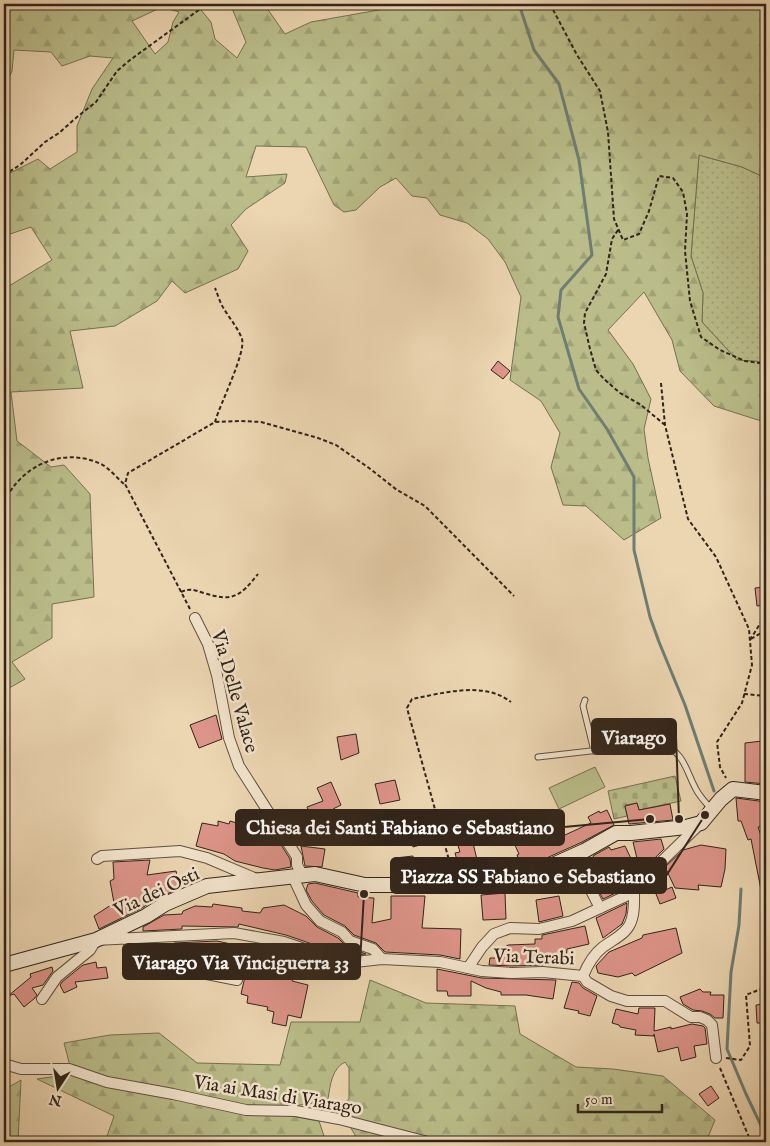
<svg xmlns="http://www.w3.org/2000/svg" width="770" height="1146" viewBox="0 0 770 1146" font-family="'IM FELL English',serif">
<style>
.grass{fill:url(#grass-dots);stroke:#767052}
.forest{fill:url(#forest-firs);stroke:#767052;fill-rule:evenodd}
.cemetery{fill:url(#cemetery-stones);stroke:#767052}
.garden{fill:#babd8a;stroke:#767052}
.lines{fill:none;stroke-linecap:round;stroke-linejoin:round}
.stream{stroke:#6f7d72;stroke-width:3}
.building{fill:#dd9489;stroke:#31241a}
.lane-casing{stroke:#605040;stroke-width:7}
.street-casing{stroke:#605040;stroke-width:12}
.secondary-casing{stroke:#31241a;stroke-width:16}
.path{stroke:#31241a;stroke-width:2;stroke-dasharray:4 2.5;stroke-linecap:butt}
.lane{stroke:#f3e4cd;stroke-width:5}
.street{stroke:#f3e4cd;stroke-width:10}
.secondary{stroke:#f3e4cd;stroke-width:14}
.labels{text-anchor:middle;stroke-width:5;stroke-linejoin:round;paint-order:stroke}
.street-label{font-size:19px;fill:#31241a;stroke:#f3e4cd}
.leader{fill:none;stroke:#31241a;stroke-width:2}
.callout-dot{fill:#31241a;stroke:#f3e4cd;stroke-width:2}
.callout{fill:#31241a;stroke:#31241a;stroke-width:2}
.callout-label{font-size:20px;text-anchor:middle;font-weight:bold;fill:#fff}
</style>
<defs>
<pattern id="grass-dots" width="8" height="8" patternUnits="userSpaceOnUse" patternTransform="scale(1.25)"><rect width="8" height="8" fill="#babd8a"/><path d="M2 2h.1M6 6h.1" fill="none" stroke="#a0a276" stroke-width="1.8" stroke-linecap="round"/></pattern>
<pattern id="forest-firs" width="22" height="20" patternUnits="userSpaceOnUse" patternTransform="scale(1.25)"><rect width="22" height="20" fill="#babd8a"/><path d="M5 1l3.5 6h-7zM16 11l3.5 6h-7z" fill="#a0a276"/></pattern>
<pattern id="cemetery-stones" width="16" height="16" patternUnits="userSpaceOnUse" patternTransform="scale(1.25)"><rect width="16" height="16" fill="#babd8a"/><path d="M2 7V4a2 2 0 0 1 4 0v3zM10 15v-3a2 2 0 0 1 4 0v3z" fill="#a0a276"/></pattern>
</defs>
<rect width="100%" height="100%" fill="#ecd6b2"/>
<filter id="stains"><feTurbulence type="fractalNoise" baseFrequency=".004" numOctaves="4"/><feColorMatrix values="0 0 0 0 .2 0 0 0 0 .09 0 0 0 0 .02 0 0 0 .5 -.17"/></filter>
<radialGradient id="worn" r=".72"><stop offset=".6" stop-color="#630" stop-opacity="0"/><stop offset="1" stop-color="#630" stop-opacity=".3"/></radialGradient>
<path class="grass" d="M699,155L742,167L766,178V362L737,360L702,322L703,293L691,256Z"/>
<g class="forest">
<path d="M4,4H17V7L29,4H196L211,22L215,39L237,58L246,42L231,6L227,4H264L285,34L311,22L401,6H472V4H766V178L742,167L699,155L691,256L703,293L702,322L737,360L766,362V421L758,420L714,406L680,371L672,340L644,292L608,330L633,364L651,399L644,429L648,458L661,518L624,540L586,506L563,505L551,467L560,433L541,401L510,380L521,297L505,262L488,239L467,223L440,215L427,198L412,196L396,178L380,187L356,210L344,212L334,205L306,147L256,146L246,177L287,174L285,183L246,209L231,225L248,251L238,269L185,293L172,281L157,301L115,326L70,331L83,388L11,392L17,441L51,467L64,465L90,494L94,597L52,604V638L12,662L25,679L4,691V289L52,260L31,227L4,236V176L38,159L50,169L77,152V126L92,89L113,58L90,56L62,66L51,52L14,50L12,71L4,89ZM162,7L179,12L173,22L168,42L155,54L132,21Z"/>
<path d="M370,980L426,1003L515,1006L520,1034L576,1067L613,1069L663,1076L715,1120L706,1142H352L355,1135L339,1108L349,1099V1068L345,1062C332,1068 330,1086 328,1099L309,1104L299,1105L296,1117L319,1121L326,1142H328H105L114,1116L37,1079L72,1074L64,1043L110,1035L159,1033L197,1063L280,1065L291,1022H360Z"/>
<path d="M21,1080L18,1142H4V1090Z"/>
</g>
<path class="cemetery" d="M675,776L681,801L639,810L637,803L625,805L627,816L614,819L608,791Z"/>
<path class="garden" d="M595,767L605,787L559,809L549,788Z"/>
<g class="lines">
<g class="stream">
<path d="M519,4L534,50L559,84L579,160L592,255L561,290L558,317L579,389L607,429L634,477V550L650,617L659,642L685,705L714,791"/>
<path d="M741,889L739,925L731,972L727,1049L746,1094L766,1136"/>
</g>
</g>
<g class="building">
<path d="M498,361L510,371L503,379L491,370Z"/>
<path d="M766,587V605L757,606L755,588Z"/>
<path d="M216,715L222,739L199,748L190,725Z"/>
<path d="M356,734L359,753L341,760L337,737Z"/>
<path d="M762,741L761,749L766,748V784L745,782V743Z"/>
<path d="M395,780L400,800L380,804L375,784Z"/>
<path d="M331,782L341,805L333,809L335,816L314,824L307,807L323,801L317,788Z"/>
<path d="M736,798L766,802V826L758,827L766,851V895H762L751,839L748,840L741,821H738Z"/>
<path d="M637,803L639,810L670,804L673,820L629,824L625,806Z"/>
<path d="M607,810L614,825L580,843L522,869L517,855L519,854L504,821L521,814L531,838L560,825L565,835L591,823L588,817L599,811L600,813Z"/>
<path d="M429,820L434,841L413,847L407,826Z"/>
<path d="M468,820L469,823L478,821L484,839L473,843L480,872L461,874L455,853L460,852L452,826Z"/>
<path d="M218,821L229,824L230,821L267,832L271,829L290,859L291,867L275,870L263,868L235,861L224,854L196,846L202,823L218,826Z"/>
<path d="M661,839L664,849L622,890L603,899L592,878L601,874L593,856L609,847L611,850L625,846L636,869L638,868L640,871L633,842Z"/>
<path d="M701,845L726,849L725,869L721,887L698,885L699,890L675,888L665,867L683,850Z"/>
<path d="M301,846L325,849L322,867L305,866Z"/>
<path d="M413,856L416,875L397,876L395,858Z"/>
<path d="M150,860L147,875L176,871L180,888L154,900L142,908L99,929L94,916L114,903L110,881L114,879L113,862Z"/>
<path d="M315,883L358,893V897L374,898L372,923L391,919V896H425L422,928L461,929L460,959L440,955L385,952L376,943L354,935L345,926L324,915L312,901L306,890L308,884Z"/>
<path d="M672,887L676,898L660,904L656,894Z"/>
<path d="M505,893L506,919L483,920L481,895Z"/>
<path d="M559,896L563,916L539,922L536,900Z"/>
<path d="M627,903L626,914L622,924L603,938L596,918Z"/>
<path d="M213,904L242,908V911L260,913L263,908L284,905L306,916L317,927L338,938L347,947L366,954L347,956L286,935L239,924L238,927L182,926V929L143,931V927L164,915L182,914L183,911L195,906L212,907Z"/>
<path d="M585,926L589,944L567,949L566,961L538,963L543,965L512,966L489,965L490,958H503L504,948L508,945L535,944V939H542V935Z"/>
<path d="M676,928L682,953L635,976L632,973L618,977L598,973L596,966L609,952L642,938L643,935Z"/>
<path d="M217,941L245,947L247,944L271,953L272,947L300,955L292,981L308,985L301,1018L288,1015L286,1026L272,1023L274,1012L267,1010L268,1007L247,1003L248,996L241,994L247,968L217,969L189,963L171,956L174,943Z"/>
<path d="M96,962L97,968L106,967L108,978L75,982L77,987L64,993L60,985L62,982L83,965Z"/>
<path d="M52,967L53,971L43,985L32,988L37,995L35,998L24,1007L14,994L8,996L31,977L30,974Z"/>
<path d="M437,969L482,978L556,980L553,999L526,995H501V992L486,988L471,981V996H448L447,991H437Z"/>
<path d="M572,982L579,983L583,988L597,996L590,1016L578,1013L579,1011L564,1008Z"/>
<path d="M700,989L703,992H711L710,995H724L723,1018H715L710,1014L702,1011L693,1010L683,1004L680,997Z"/>
<path d="M766,1004V1023H757L756,1005Z"/>
<path d="M639,1008H655L654,1031L671,1027V1029L692,1024L703,1026L705,1028L707,1044L694,1046L696,1057L681,1061L678,1047L658,1052L654,1034V1036L635,1035L636,1030L620,1027L619,1025L612,1023L616,1009L638,1014Z"/>
<path d="M711,1086L719,1098L708,1106L699,1094Z"/>
</g>
<g class="lines">
<defs>
<g id="lane">
<path d="M585,700L583,706L594,751"/>
<path d="M538,757L661,743C686,754 685,770 697,791C701,798 707,804 712,810"/>
</g>
<g id="street">
<path d="M195,618L208,644L217,675L229,738L239,766L297,857V865L303,876"/>
<path d="M573,856L600,908"/>
<path d="M97,859L102,856L180,851L207,858L259,880"/>
<path d="M293,877L306,905L320,921L342,932L350,941L373,949L382,959"/>
<path d="M126,938L132,947L187,970L237,980"/>
<path d="M468,968L482,947L494,934L510,928L539,929L572,921L626,896L701,823"/>
<path d="M583,976L587,982L611,996L627,1001H665L691,1017H700L707,1020L712,1025L716,1058"/>
<path d="M583,976C587,966 594,954 603,947C612,940 625,935 630,924C635,914 634,900 634,889"/>
<path d="M42,999L57,977L90,950L96,940L234,933L284,942L346,963L382,959L440,962L482,971L512,973L543,972L583,976"/>
<path d="M4,1064L21,1069H69L107,1082L173,1094L246,1110L296,1111L339,1119L428,1142"/>
</g>
<path id="secondary" d="M4,965L96,940L146,916L165,904L207,886L315,874L365,885H411L522,879L584,851L616,833H631L686,827L701,823L721,799L733,789L766,793"/>
</defs>
<use href="#lane" class="lane-casing"/>
<use href="#street" class="street-casing"/>
<use href="#secondary" class="secondary-casing"/>
<g class="path">
<path d="M550,4L577,55L600,91L608,132L614,219L623,240L639,234L649,211L659,176L673,178L683,192L687,214L685,251L690,301L701,337L720,350L745,361L766,364"/>
<path d="M4,175L20,165L45,142L59,133L77,117L96,102L117,71L130,60L207,4"/>
<path d="M618,230L612,239L606,274L585,313L584,323L590,349L596,370L604,379L620,393L641,405L665,425"/>
<path d="M661,383L665,425L688,519L716,557L749,629L752,665L742,703L717,742L720,767L726,778"/>
<path d="M215,422C220,404 246,353 242,339C238,328 230,319 224,309C220,303 218,295 215,288"/>
<path d="M4,503C20,466 62,446 101,464C109,468 117,478 124,484"/>
<path d="M181,592C190,588 194,590 204,593C232,602 240,597 258,574"/>
<path d="M190,609L125,484L128,473L215,422L241,421L261,422L318,438L336,445L369,468L397,490L425,506L514,596"/>
<path d="M751,639L766,630"/>
<path d="M750,640L766,614"/>
<path d="M744,694L766,696"/>
<path d="M452,871L407,708L412,699C443,693 484,681 511,702"/>
<path d="M726,1058L741,1060L750,1046L746,995L766,987"/>
<path d="M720,1068L751,1142"/>
</g>
<use href="#lane" class="lane"/>
<use href="#street" class="street"/>
<use href="#secondary" class="secondary"/>
</g>
<g class="labels">
<g class="street-label">
<text transform="translate(236 691) rotate(74)" y="7">Via Delle Valace</text>
<text transform="translate(156 891) rotate(-25)" y="7">Via dei Osti</text>
<text transform="translate(534 956) rotate(2)" y="7">Via Terabi</text>
<text transform="translate(278 1094) rotate(9)" y="7">Via ai Masi di Viarago</text>
</g>
</g>
<path class="leader" d="M679 819L676 737M650 819L564 827M705 815L666 876M364 894L360 962"/>
<g class="callout-dot">
<circle cx="679" cy="819" r="5"/>
<circle cx="650" cy="819" r="5"/>
<circle cx="705" cy="815" r="5"/>
<circle cx="364" cy="894" r="5"/>
</g>
<g class="callout">
<rect x="592" y="719" width="84" height="35" rx="5"/>
<rect x="236" y="810" width="328" height="35" rx="5"/>
<rect x="391" y="858" width="275" height="35" rx="5"/>
<rect x="123" y="944" width="237" height="35" rx="5"/>
</g>
<g class="callout-label">
<text x="634" y="744">Viarago</text>
<text x="400" y="834">Chiesa dei Santi Fabiano e Sebastiano</text>
<text x="528" y="883">Piazza SS Fabiano e Sebastiano</text>
<text x="241" y="969">Viarago Via Vinciguerra 33</text>
</g>
<rect width="770" height="1146" fill="none" stroke="#ecd6b2" stroke-width="20"/>
<rect x="5" y="5" width="760" height="1136" fill="none" stroke="#31241a" stroke-width="2.5"/>
<rect x="10" y="10" width="750" height="1126" fill="none" stroke="#31241a"/>
<g transform="translate(58 1088) rotate(192)" stroke="#f3e4cd" stroke-width="4" paint-order="stroke">
<path d="M0-4L9 19L0 12L-9 19Z" fill="#31241a"/>
<text y="-8" font-size="14" font-weight="bold" text-anchor="middle" fill="#31241a">N</text>
</g>
<path d="M578 1104v8h84v-8" fill="none" stroke="#31241a" stroke-width="2.5"/>
<text x="585" y="1104" font-size="15" fill="#31241a" stroke="#f3e4cd" stroke-width="4" paint-order="stroke">50 m</text>
<rect width="100%" height="100%" filter="url(#stains)"/>
<rect width="100%" height="100%" fill="url(#worn)"/>
</svg>
